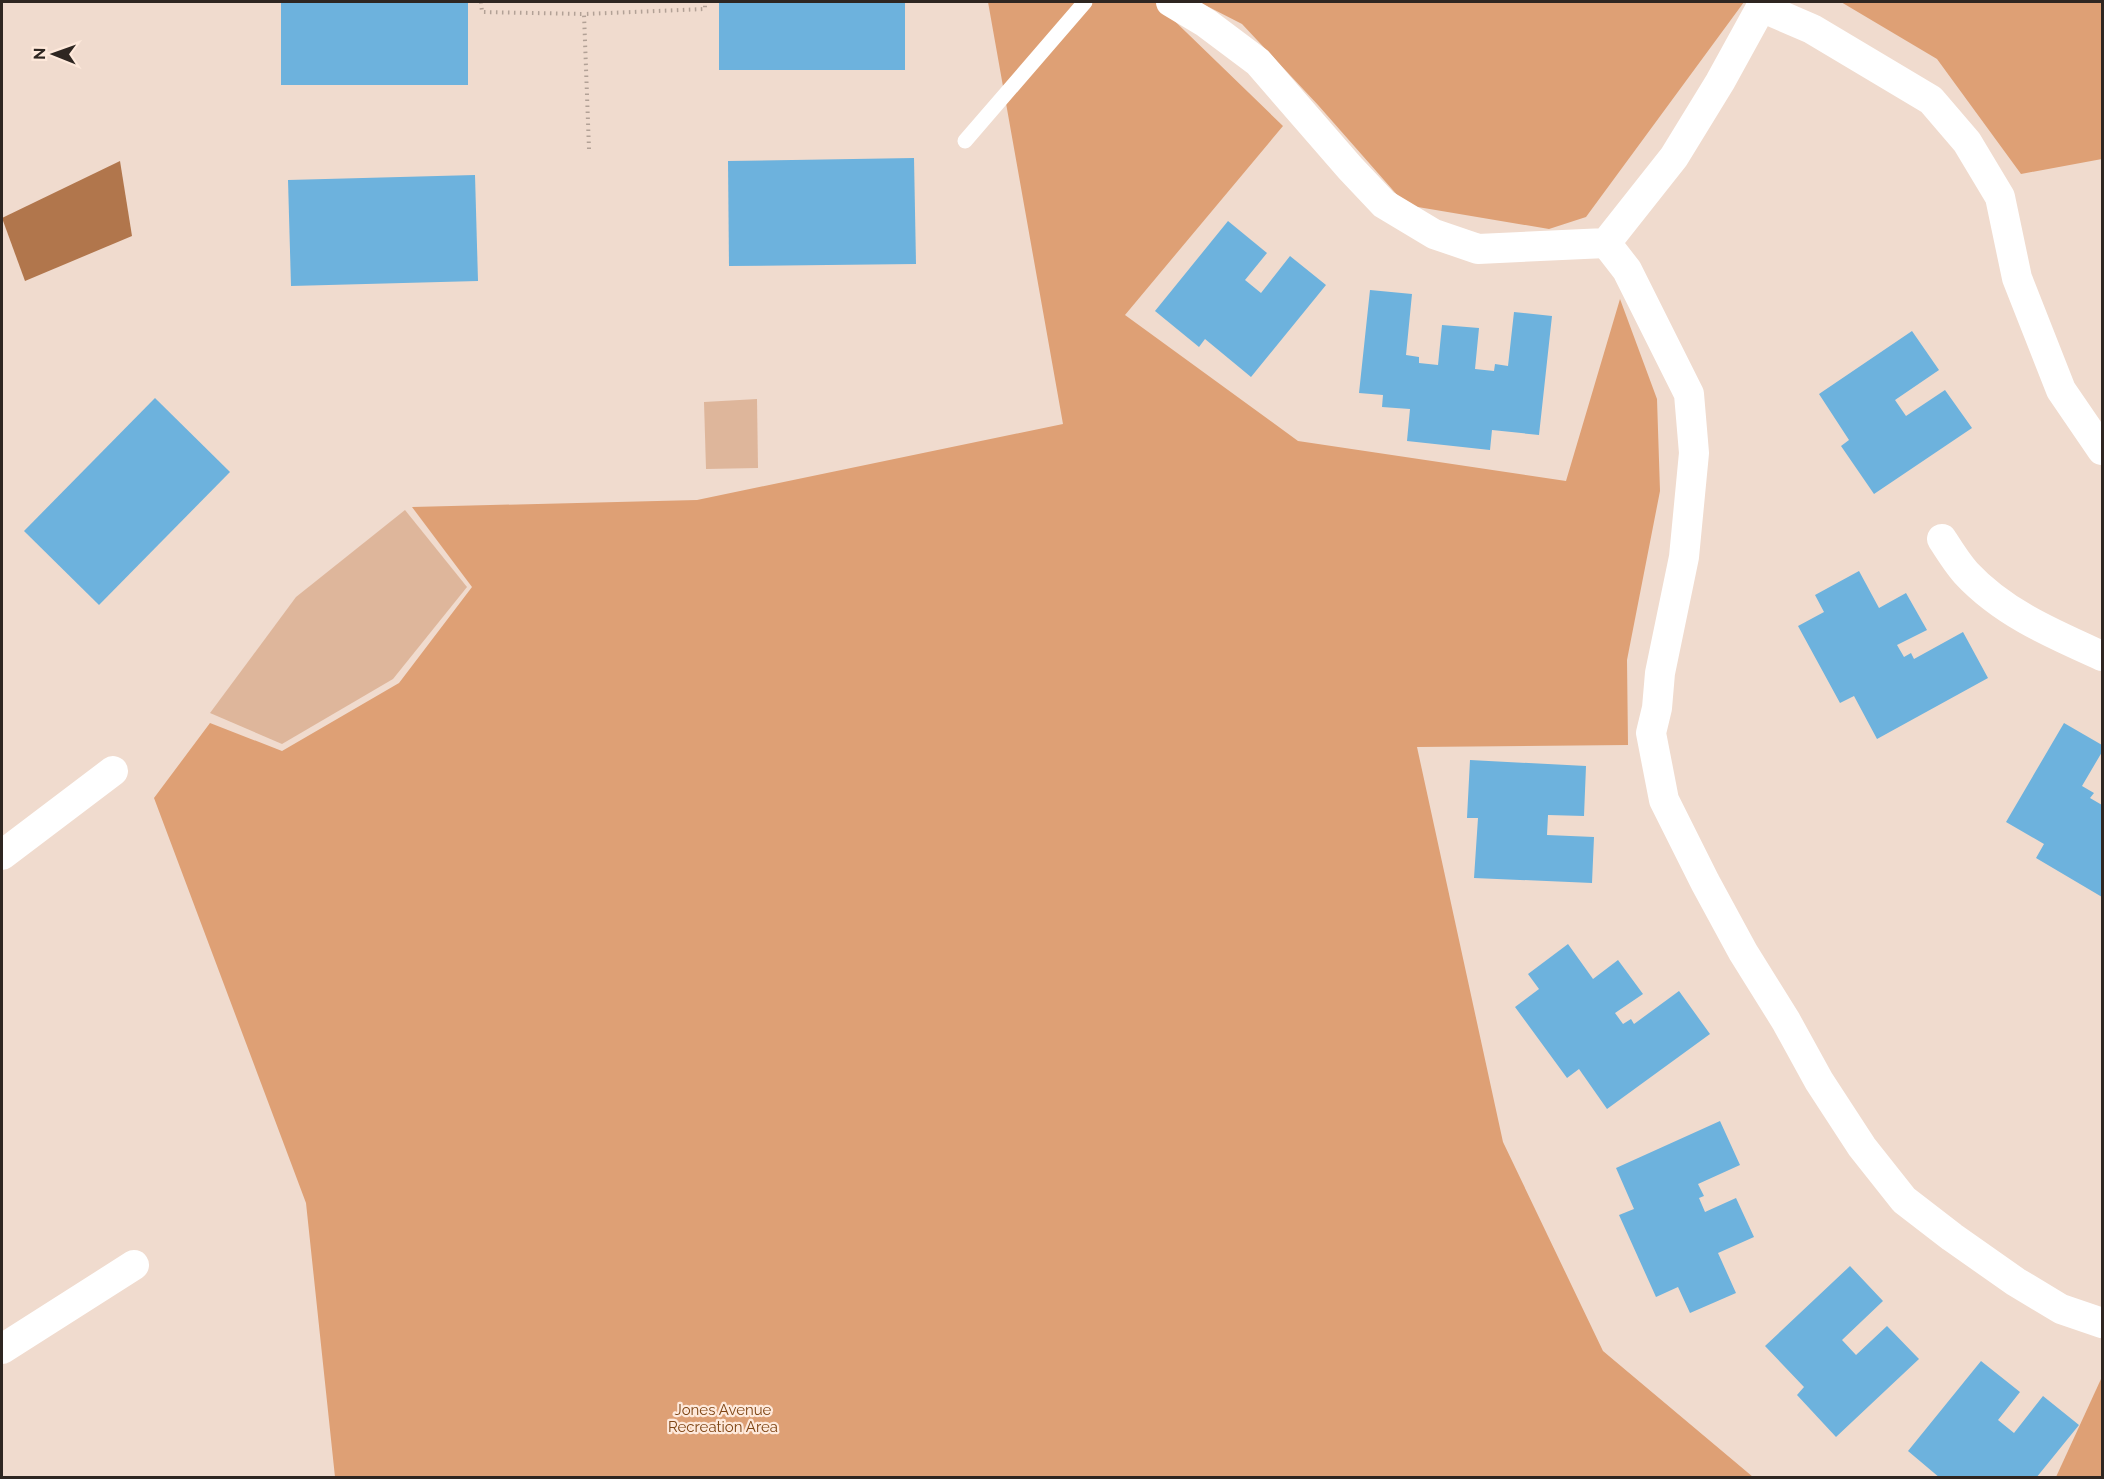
<svg xmlns="http://www.w3.org/2000/svg" width="2104" height="1479" viewBox="0 0 2104 1479" font-family="Raleway,sans-serif">
<style>
.green{fill:#deb69b}
.forest{fill:#dea075}
.water{fill:#b1764c}
.building{fill:#6db2dd}
.lines{fill:none;stroke-linecap:round;stroke-linejoin:round}
.path{stroke:#b2a196;stroke-width:4;stroke-dasharray:1.5 4.5;stroke-linecap:butt}
.lane{stroke:#fff;stroke-width:15}
.street{stroke:#fff;stroke-width:30}
.labels{text-anchor:middle;stroke-width:4.5;stroke-linejoin:round;paint-order:stroke}
.park-label{font-size:15px;fill:#7f4514;stroke:#fee9db}
</style>
<rect width="100%" height="100%" fill="#f0dbce"/>
<g class="green">
<path d="M757,399L758,468L706,469L704,402Z"/>
<path d="M405,510L467,587L393,679L282,744L210,713L296,597Z"/>
</g>
<g class="forest">
<path d="M988,2H1155L1283,126L1125,315L1298,441L1566,481L1620,299L1657,399L1660,491L1627,660L1628,745L1417,747L1503,1142L1603,1351L1753,1477H335L306,1203L154,798L210,723L282,751L399,683L472,587L412,507L697,500L1063,424Z"/>
<path d="M1199,2H1744L1586,217L1549,229L1406,205L1318,105L1242,24Z"/>
<path d="M1841,2H2102V159L2021,174L1937,59Z"/>
<path d="M2102,1378V1477H2056L2101,1379Z"/>
</g>
<path class="water" d="M120,161L132,236L25,281L2,218Z"/>
<g class="building">
<rect x="281" y="2" width="187" height="83"/>
<rect x="719" y="2" width="186" height="68"/>
<path d="M914,158L916,264L729,266L728,161Z"/>
<path d="M475,175L478,281L291,286L288,180Z"/>
<path d="M1228,221L1267,253L1245,280L1261,293L1290,256L1326,285L1251,377L1205,339L1199,347L1155,311Z"/>
<path d="M1370,290L1412,294L1406,355L1419,357V363L1438,365L1442,325L1479,328L1475,369L1494,371L1495,364L1508,366L1514,312L1552,316L1539,435L1492,430L1490,450L1407,441L1410,409L1382,407L1383,395L1359,393Z"/>
<path d="M1912,331L1939,370L1895,400L1906,416L1945,390L1972,428L1874,494L1841,446L1849,440L1819,394Z"/>
<path d="M155,398L230,472L99,605L24,531Z"/>
<path d="M1859,571L1879,608L1906,593L1927,630L1897,645L1904,657L1911,653L1914,659L1963,632L1988,678L1877,739L1854,696L1840,703L1798,626L1824,612L1815,595Z"/>
<path d="M2064,723L2102,745V752L2082,786L2094,793L2090,798L2102,805V897L2036,858L2044,844L2006,822Z"/>
<path d="M1470,760L1586,766L1584,816L1548,815L1547,835L1594,837L1592,883L1474,878L1478,818H1467Z"/>
<path d="M1568,944L1593,979L1618,960L1643,994L1615,1013L1623,1024L1631,1019L1634,1024L1679,991L1710,1034L1607,1109L1579,1069L1567,1078L1515,1007L1539,989L1528,974Z"/>
<path d="M1720,1121L1740,1165L1698,1184L1704,1196L1699,1198L1705,1212L1736,1198L1754,1237L1718,1253L1736,1293L1690,1313L1678,1287L1656,1297L1619,1215L1634,1209L1616,1168Z"/>
<path d="M1850,1266L1883,1301L1842,1340L1856,1355L1887,1326L1919,1359L1836,1437L1797,1395L1804,1387L1765,1346Z"/>
<path d="M1981,1361L2020,1392L1998,1420L2014,1433L2043,1396L2079,1425L2036,1478H1940L1908,1451Z"/>
</g>
<g class="lines">
<g class="path">
<path d="M481,2L482,12L584,14"/>
<path d="M589,149L584,14L705,9V2"/>
</g>
<path class="lane" d="M965,141L1085,2"/>
<g class="street">
<path d="M1171,2L1206,23L1258,62L1350,168L1384,204L1434,234L1478,249L1606,243L1674,157L1720,82L1764,2"/>
<path d="M1761,7L1812,29L1931,100L1967,142L2000,197L2017,278L2061,390L2102,450"/>
<path d="M1606,243L1627,270L1689,394L1694,453L1684,557L1660,673L1657,708L1651,733L1664,800L1705,882L1743,952L1786,1021L1819,1081L1862,1147L1904,1200L1952,1237L2016,1282L2061,1309L2102,1323"/>
<path d="M1942,539C1949,550 1957,563 1966,573C2003,613 2053,634 2102,656"/>
<path d="M2,855L113,771"/>
<path d="M2,1349L134,1265"/>
</g>
</g>
<g class="labels">
<g class="park-label">
<text x="723" y="1415">Jones Avenue<tspan x="723" dy="17">Recreation Area</tspan></text>
</g>
</g>
<rect width="2104" height="1479" fill="none" stroke="#2e2621" stroke-width="6"/>
<g transform="translate(54 54) rotate(271)" stroke="#fee9db" stroke-width="4.5" paint-order="stroke">
<path d="M0-4.5L10 22L0 15L-10 22Z" fill="#2e2621"/>
<text y="-9" font-size="16" font-weight="bold" text-anchor="middle" fill="#2e2621">N</text>
</g>
</svg>
